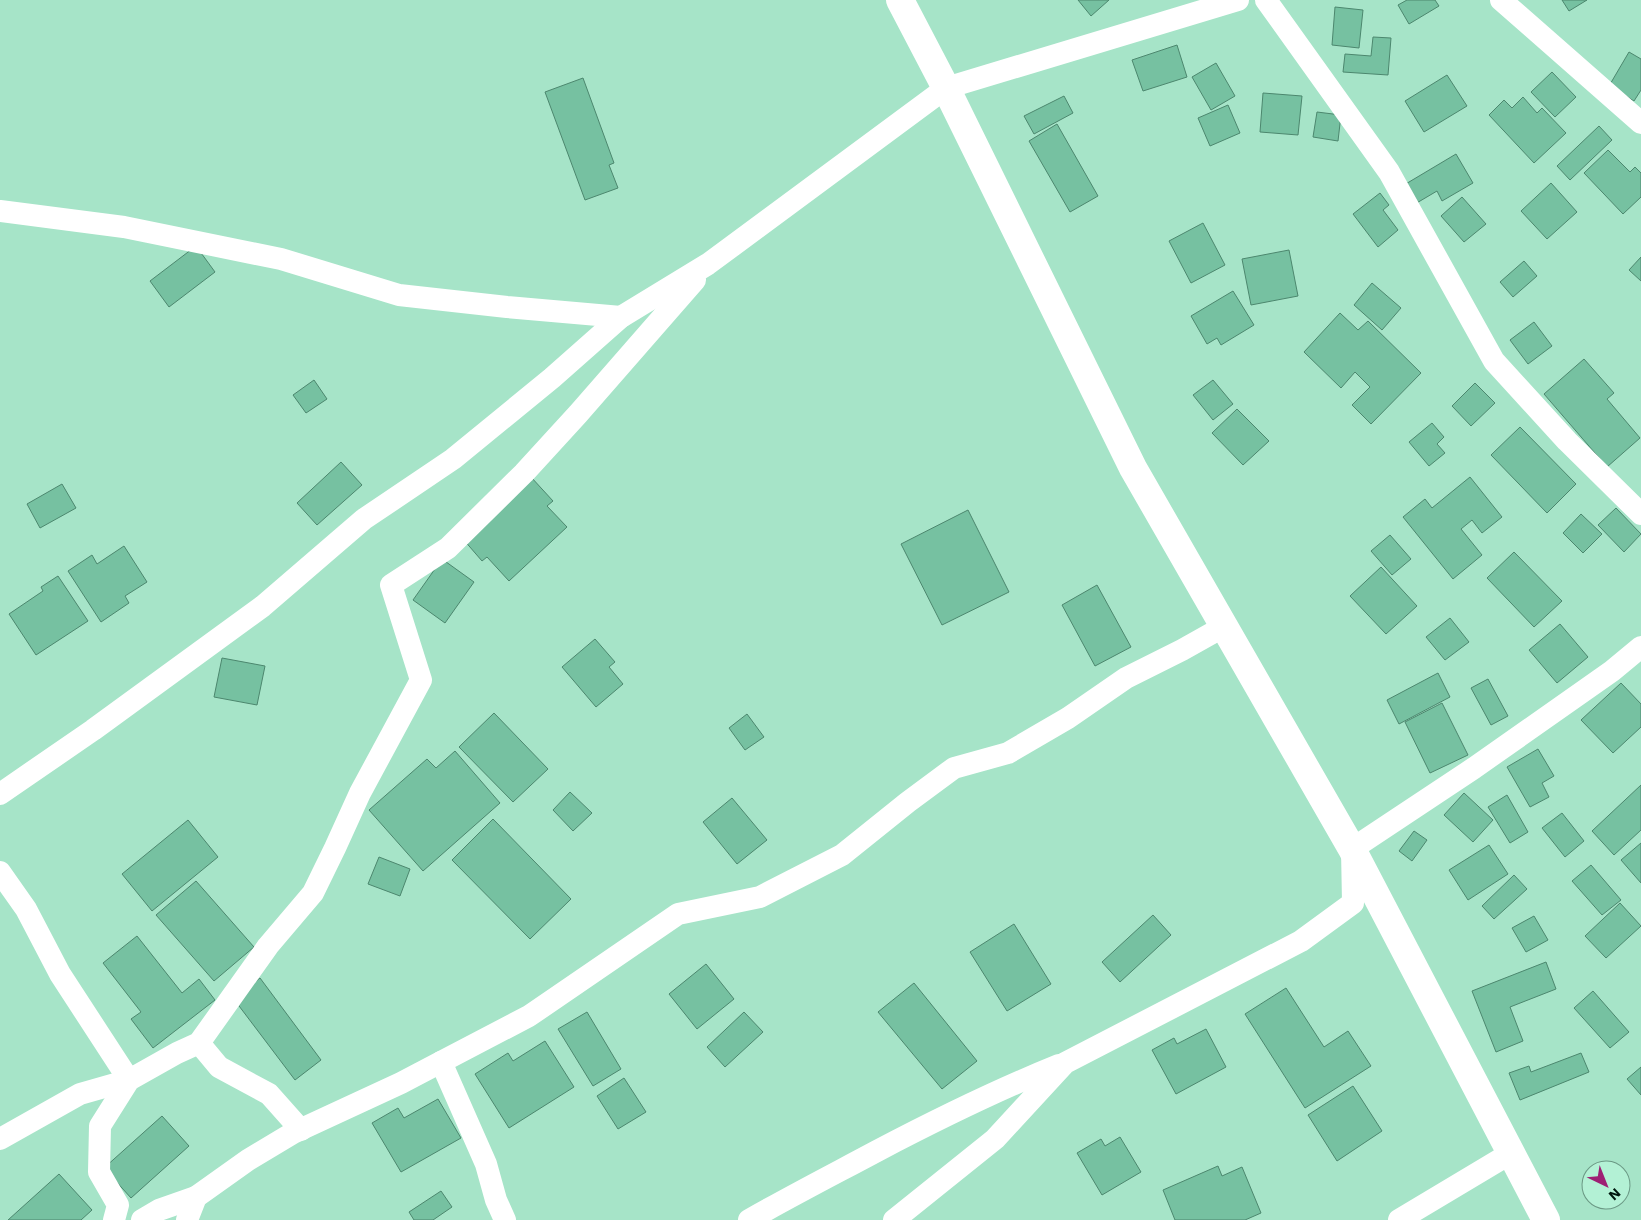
<svg xmlns="http://www.w3.org/2000/svg" width="1641" height="1220" viewBox="0 0 1641 1220" font-family="'Work Sans',sans-serif">
<style>
.building{fill:#76c1a1;stroke:#4c876e}
.lines{fill:none;stroke-linecap:round;stroke-linejoin:round}
.street{stroke:#fff;stroke-width:22}
.secondary{stroke:#fff;stroke-width:28}
</style>
<rect width="100%" height="100%" fill="#a6e4c8"/>
<g class="building">
<path d="M1078,0H1109L1091,16Z"/>
<path d="M1407,0H1435L1439,6L1409,24L1398,5Z"/>
<path d="M1562,0H1587L1569,11Z"/>
<path d="M1335,7L1363,10L1359,48L1332,45Z"/>
<path d="M1373,37L1391,38L1388,75L1343,72L1345,54L1371,56Z"/>
<path d="M1177,45L1187,77L1143,91L1132,60Z"/>
<path d="M1629,52L1641,59V90L1634,101L1609,86Z"/>
<path d="M1216,63L1235,96L1211,110L1192,77Z"/>
<path d="M1552,72L1576,97L1555,117L1531,92Z"/>
<path d="M1447,75L1467,106L1424,132L1405,101Z"/>
<path d="M583,78L614,163L609,165L618,188L585,200L545,92Z"/>
<path d="M1263,93L1302,96L1298,135L1260,132Z"/>
<path d="M1064,96L1073,113L1034,134L1024,116Z"/>
<path d="M1523,97L1537,113L1542,108L1566,133L1534,163L1489,115L1504,100L1512,108Z"/>
<path d="M1228,105L1240,133L1210,146L1198,118Z"/>
<path d="M1317,112L1341,115L1338,141L1313,137Z"/>
<path d="M1057,124L1098,196L1070,212L1029,141Z"/>
<path d="M1599,126L1612,140L1570,180L1557,166Z"/>
<path d="M1608,150L1630,172L1635,167L1641,173V197L1623,214L1584,173Z"/>
<path d="M1456,154L1473,183L1442,201L1437,191L1415,204L1404,185Z"/>
<path d="M1551,183L1577,212L1547,239L1521,211Z"/>
<path d="M1380,193L1389,205L1383,210L1398,230L1378,247L1353,214Z"/>
<path d="M1462,197L1486,224L1464,242L1441,216Z"/>
<path d="M1203,223L1225,265L1191,283L1169,241Z"/>
<path d="M196,246L215,272L169,307L150,281Z"/>
<path d="M1289,250L1298,296L1251,305L1242,259Z"/>
<path d="M1641,257V281L1629,270Z"/>
<path d="M1524,261L1537,276L1513,297L1500,282Z"/>
<path d="M1372,283L1401,308L1382,330L1354,305Z"/>
<path d="M1233,291L1254,325L1221,345L1217,338L1207,344L1191,316Z"/>
<path d="M1340,313L1358,330L1368,321L1421,373L1371,424L1352,405L1370,387L1355,372L1341,388L1304,352Z"/>
<path d="M1534,322L1552,346L1528,364L1510,340Z"/>
<path d="M1584,359L1614,393L1607,399L1640,438L1607,467L1544,394Z"/>
<path d="M314,380L327,399L306,413L293,395Z"/>
<path d="M1213,380L1233,404L1213,420L1193,395Z"/>
<path d="M1475,383L1495,403L1471,426L1452,406Z"/>
<path d="M1237,409L1269,441L1243,465L1212,433Z"/>
<path d="M1432,423L1444,437L1437,444L1445,453L1429,466L1409,442Z"/>
<path d="M1520,427L1576,484L1547,513L1491,455Z"/>
<path d="M341,462L362,485L317,525L297,503Z"/>
<path d="M531,477L553,501L547,506L567,527L509,581L487,557L482,561L463,539Z"/>
<path d="M1470,477L1502,517L1482,533L1472,520L1461,529L1482,555L1453,579L1403,517L1425,499L1432,508Z"/>
<path d="M62,484L76,508L40,528L27,504Z"/>
<path d="M1616,508L1641,534L1624,552L1598,525Z"/>
<path d="M968,510L1009,592L942,625L901,544Z"/>
<path d="M1581,514L1602,534L1583,553L1563,533Z"/>
<path d="M1390,535L1411,559L1392,575L1371,551Z"/>
<path d="M124,546L147,582L125,596L129,603L101,622L68,571L92,555L97,564Z"/>
<path d="M1514,552L1562,601L1534,627L1487,578Z"/>
<path d="M442,559L474,582L445,623L413,600Z"/>
<path d="M1381,567L1417,606L1386,634L1350,596Z"/>
<path d="M58,576L88,621L36,655L9,614L43,591L41,587Z"/>
<path d="M1097,585L1131,647L1095,666L1062,605Z"/>
<path d="M1450,618L1469,642L1445,660L1426,637Z"/>
<path d="M1560,624L1588,657L1557,683L1529,650Z"/>
<path d="M595,639L615,662L609,667L623,684L596,707L562,667Z"/>
<path d="M222,658L265,666L257,705L214,697Z"/>
<path d="M1438,673L1450,697L1399,724L1387,700Z"/>
<path d="M1488,679L1508,716L1491,725L1471,688Z"/>
<path d="M1621,683L1641,704V727L1613,753L1581,720Z"/>
<path d="M1442,703L1468,755L1430,773L1405,722Z"/>
<path d="M494,713L548,769L513,802L459,747Z"/>
<path d="M747,714L764,737L745,750L729,728Z"/>
<path d="M1538,749L1554,776L1542,783L1549,797L1530,807L1507,767Z"/>
<path d="M455,751L500,803L423,871L369,810L427,759L436,768Z"/>
<path d="M1641,785V830L1614,855L1592,831Z"/>
<path d="M570,792L592,813L573,831L553,810Z"/>
<path d="M1464,793L1493,820L1473,842L1444,815Z"/>
<path d="M1507,795L1528,832L1510,843L1488,807Z"/>
<path d="M732,798L767,840L737,864L703,822Z"/>
<path d="M1562,813L1584,841L1565,857L1542,828Z"/>
<path d="M493,819L571,899L530,939L452,860Z"/>
<path d="M188,820L218,857L152,911L122,874Z"/>
<path d="M1414,831L1427,840L1412,861L1399,851Z"/>
<path d="M1641,843V883L1621,860Z"/>
<path d="M1489,845L1508,874L1468,900L1449,870Z"/>
<path d="M379,857L410,869L400,896L368,884Z"/>
<path d="M1591,865L1621,900L1602,915L1572,881Z"/>
<path d="M1514,875L1527,889L1494,919L1482,906Z"/>
<path d="M196,881L254,947L214,981L156,915Z"/>
<path d="M1620,903L1641,926L1606,958L1585,936Z"/>
<path d="M1153,915L1171,935L1120,982L1102,962Z"/>
<path d="M1534,916L1548,940L1526,952L1512,928Z"/>
<path d="M1014,924L1051,984L1007,1011L970,952Z"/>
<path d="M137,936L182,993L199,979L215,1000L153,1048L131,1019L141,1012L103,963Z"/>
<path d="M1546,962L1556,989L1510,1007L1523,1041L1496,1052L1472,991Z"/>
<path d="M706,964L734,999L697,1029L669,994Z"/>
<path d="M260,978L321,1060L295,1080L233,998Z"/>
<path d="M914,983L977,1061L942,1089L878,1012Z"/>
<path d="M1286,988L1324,1047L1348,1031L1371,1066L1305,1108L1245,1014Z"/>
<path d="M1593,991L1629,1032L1610,1048L1574,1008Z"/>
<path d="M587,1012L621,1069L593,1086L558,1029Z"/>
<path d="M744,1012L763,1032L725,1067L707,1047Z"/>
<path d="M1206,1029L1226,1067L1176,1094L1152,1050L1174,1038L1177,1044Z"/>
<path d="M545,1041L574,1087L509,1128L475,1074L508,1053L513,1061Z"/>
<path d="M1581,1053L1589,1072L1520,1100L1509,1073L1529,1066L1531,1072Z"/>
<path d="M1641,1067V1095L1627,1079Z"/>
<path d="M624,1078L646,1112L618,1129L597,1096Z"/>
<path d="M1353,1086L1382,1131L1337,1161L1308,1115Z"/>
<path d="M438,1099L461,1138L401,1172L372,1123L398,1108L404,1118Z"/>
<path d="M162,1116L189,1146L131,1198L104,1168Z"/>
<path d="M1120,1137L1141,1172L1102,1195L1077,1153L1101,1139L1105,1146Z"/>
<path d="M1218,1166L1222,1176L1242,1167L1261,1213L1245,1220H1175L1163,1190Z"/>
<path d="M59,1174L92,1210L81,1220H8Z"/>
<path d="M441,1191L452,1207L433,1220H414L409,1212Z"/>
</g>
<g class="lines">
<g class="street">
<path d="M1266,0L1389,172L1494,361L1567,441L1641,514"/>
<path d="M1501,0L1641,123"/>
<path d="M0,211L124,227L281,259L399,295L507,307L621,317"/>
<path d="M0,794L93,730L263,606L364,519L453,459L552,378L621,317L708,264L946,88L1238,0"/>
<path d="M0,872L26,909L60,974L129,1080L80,1094L0,1139"/>
<path d="M199,1043L219,1067L269,1094L301,1130"/>
<path d="M114,1220L118,1205L99,1172L100,1126L129,1080L177,1053L199,1043L268,946L313,893L335,848L360,793L421,680L391,585L448,548L524,473L578,414L695,280"/>
<path d="M142,1220L159,1210L196,1197"/>
<path d="M187,1220L196,1197L248,1160L293,1133L401,1083L441,1062"/>
<path d="M505,1220L496,1200L486,1164L441,1062L529,1016L678,914L760,897L842,855L908,802L954,768L1008,753L1068,718L1126,678L1182,650L1223,627"/>
<path d="M749,1220C791,1196 834,1174 877,1151C936,1120 997,1090 1059,1065"/>
<path d="M894,1220L995,1139L1065,1063L1301,941L1353,903L1352,849L1474,768L1612,671L1641,647"/>
<path d="M1399,1220L1511,1153"/>
</g>
<path class="secondary" d="M900,0L946,88L1133,468L1352,849L1546,1220"/>
</g>
<g transform="translate(1606 1185) rotate(137)"><circle r="24" fill="#b3f1d5" stroke="#6b9985"/>
<path d="M0-4L9 19L0 12L-9 19Z" fill="#9e2074"/>
<text y="-8" font-size="14" font-weight="bold" text-anchor="middle" fill="#00160d">N</text>
</g>
</svg>
